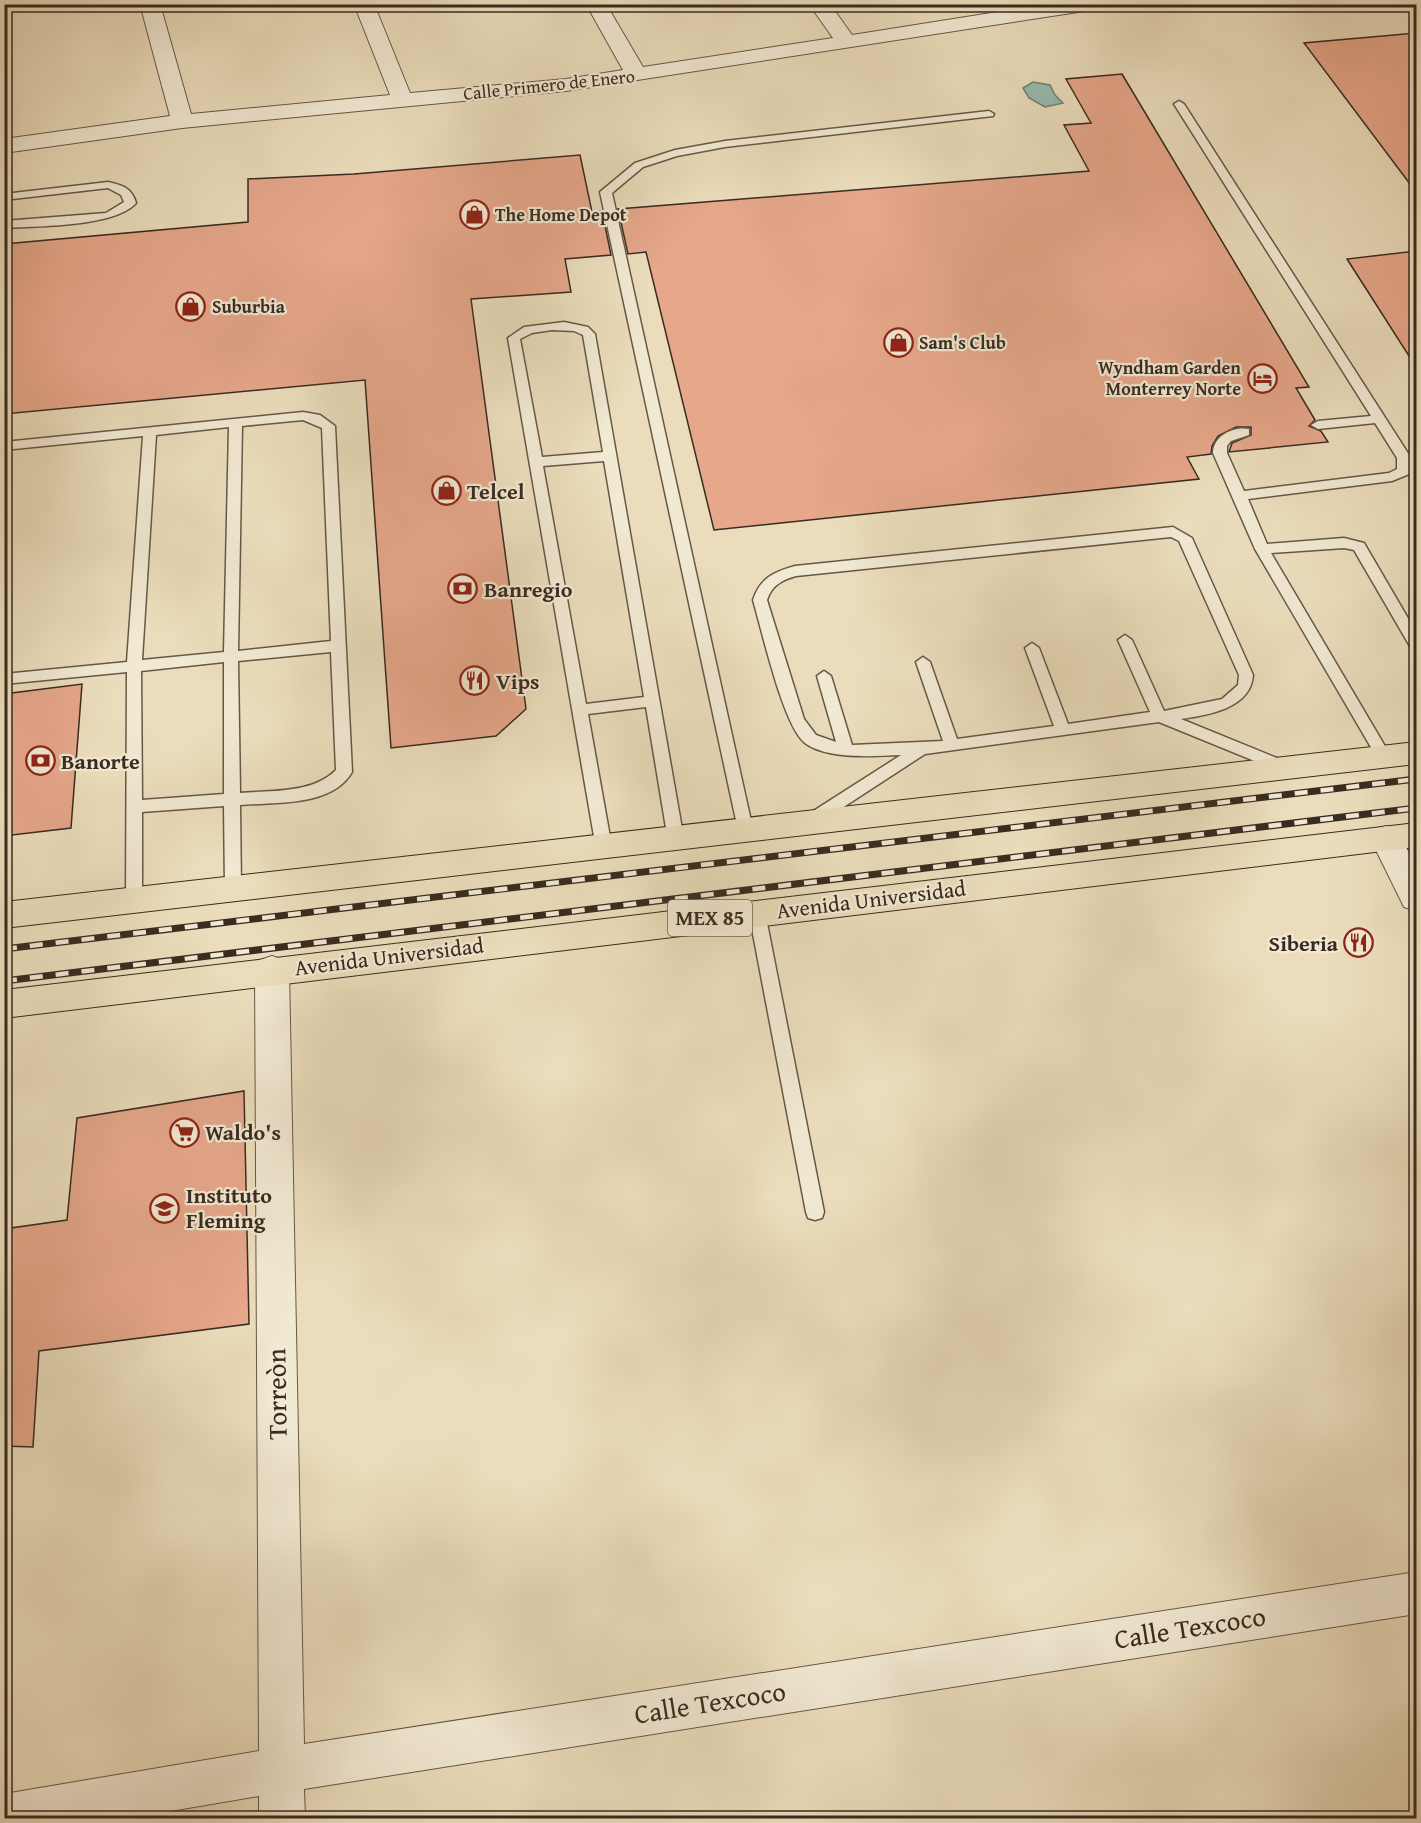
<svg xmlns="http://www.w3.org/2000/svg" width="1421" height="1823" viewBox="0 0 1421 1823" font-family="'Gentium Book Plus',serif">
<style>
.water{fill:#98bcb0;stroke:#728277;stroke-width:1.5}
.building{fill:#e6a78b;stroke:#382b21;stroke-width:1.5}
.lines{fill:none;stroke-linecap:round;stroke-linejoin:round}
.service-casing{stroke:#655848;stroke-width:3}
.minor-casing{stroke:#655848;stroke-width:2}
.trunk-casing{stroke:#382b21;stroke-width:2}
.service{fill:#f2e9d3;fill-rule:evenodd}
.minor{fill:#f2e9d3;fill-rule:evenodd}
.trunk{fill:#ebddbc;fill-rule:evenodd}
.rail-casing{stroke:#382b21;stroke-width:7}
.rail{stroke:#f2e9d3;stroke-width:4.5;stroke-dasharray:13;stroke-linecap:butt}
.labels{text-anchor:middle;stroke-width:4.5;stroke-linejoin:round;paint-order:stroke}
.far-street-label{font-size:18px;fill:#382b21;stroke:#f2e9d3}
.far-poi-label{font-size:18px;font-weight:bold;fill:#382b21;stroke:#f2e9d3;text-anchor:start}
.shield{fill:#f2e9d3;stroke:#706456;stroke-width:1.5}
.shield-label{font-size:21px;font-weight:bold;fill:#382b21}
.poi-label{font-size:22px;font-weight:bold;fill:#382b21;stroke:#f2e9d3;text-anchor:start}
.street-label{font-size:22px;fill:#382b21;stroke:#f2e9d3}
.near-street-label{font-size:27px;fill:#382b21;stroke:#f2e9d3}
</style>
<rect width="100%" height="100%" fill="#ebddbc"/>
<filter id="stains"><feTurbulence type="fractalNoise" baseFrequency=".00333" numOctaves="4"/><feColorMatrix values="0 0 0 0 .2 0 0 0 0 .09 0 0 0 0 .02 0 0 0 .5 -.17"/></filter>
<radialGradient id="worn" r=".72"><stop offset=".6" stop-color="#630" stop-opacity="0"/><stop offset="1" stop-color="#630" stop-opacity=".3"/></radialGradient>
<path class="water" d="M1033,82L1050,85L1055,95L1063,103L1045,107L1029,98L1023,88Z"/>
<g class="building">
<path d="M1416,33V192L1304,43Z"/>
<path d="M1122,74L1309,387L1296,388L1315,420L1309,426L1321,431L1328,442L1229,452L1232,443L1251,435V427H1236L1218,436L1212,446L1211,454L1187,457L1199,479L714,530L646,252L628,254L618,209L1089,171L1064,125L1091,123L1066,79Z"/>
<path d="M580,155L592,212L602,211L611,255L565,259L571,292L471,299L526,709L496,736L391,748L365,380L4,414V244L248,222V179L354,174Z"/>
<path d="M1416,251V367L1347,259Z"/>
<path d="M82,684L71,828L4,836V694Z"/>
<path d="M244,1091L249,1324L39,1351L33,1447L4,1446V1229L67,1220L77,1118Z"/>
</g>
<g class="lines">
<defs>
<g id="service">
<path d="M1179,101L1184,104L1411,458L1409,474L1392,481L1248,499L1267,544L1344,538L1364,543L1416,632V649L1411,648L1354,550L1344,548L1271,553L1389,753L1392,757L1389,761H1379L1255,549L1213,453C1213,436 1233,426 1249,429V435L1231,441L1227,446V453L1244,491L1389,473L1397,469V458L1375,423L1318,429L1311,425L1318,421L1371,416L1174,104Z"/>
<path d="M989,111L994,114L993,116L725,147L677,156L643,167L612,193L753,830L745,836L739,834L600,192L635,163L675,150L725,141Z"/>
<path d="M108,182C122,185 132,188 136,203C115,227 37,226 4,228V221L106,213L124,202L121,195L108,188L4,200V194Z"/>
<path d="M564,322L588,327L595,334L684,840L676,846L668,840L646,707L588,714L612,848L604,854L596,848L508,338L524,327ZM552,330L574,331L583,335L603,452L542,457L520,339L532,333ZM604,461L644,697L586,704L543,466Z"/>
<path d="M303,412L320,415L335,426L352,772C332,807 275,802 240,805L241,888L239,893H227L225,888L224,806L142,812V900L140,905H128L126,900L127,672L4,684V674L127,662L143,436L4,450V442ZM303,420L322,428L331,641L238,651L242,426ZM229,427L224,652L142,660L156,435ZM331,652L336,770C312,794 272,790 240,793L238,661ZM224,662V794L142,800L141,671Z"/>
<path d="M1173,527L1192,538L1253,675C1251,708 1209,715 1181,719L1289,763L1292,767L1289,771H1279L1159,722L925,754L816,825H804L802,821L804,817L901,755C874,756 828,760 805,743C783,726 762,630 753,600C760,578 774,572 795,566ZM1171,537L1179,541L1239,675L1238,685L1222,699L1164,711L1132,640L1125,635L1118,640L1150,712L1068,724L1039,648L1032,643L1025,648L1054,726L957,739L930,662L923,657L916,662L943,741L852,745L831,676L824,671L817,676L836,742L816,735L804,719L767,600C772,585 782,580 796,576Z"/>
<path d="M757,906L763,908L765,913L824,1212L822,1218L815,1220L808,1218L806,1212L749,913L751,908Z"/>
</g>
<g id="minor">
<path d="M140,4H160L191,114L390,95L354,4H374L410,93L566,79L623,70L586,4H606L643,67L833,38L809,4H830L852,35L1048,4H1101L1091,10L566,91L182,128L4,153V139L170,116Z"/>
<path d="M1386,826L1397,829L1416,867V911L1404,907L1370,838L1375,829Z"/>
<path d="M272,956L284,960L289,970L304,1744L1416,1572V1614L304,1789L305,1818H259V1796L129,1818H4V1794L259,1751L255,970L260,960Z"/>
</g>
<g id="trunk">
<path d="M1416,742V764L4,928V902Z"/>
<path d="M1416,823V847L4,1018V990Z"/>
</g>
</defs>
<use href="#service" class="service-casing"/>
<use href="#minor" class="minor-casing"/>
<use href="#trunk" class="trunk-casing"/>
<use href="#service" class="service"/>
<use href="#minor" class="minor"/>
<use href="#trunk" class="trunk"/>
<defs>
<g id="rail">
<path d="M4,949L1416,779"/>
<path d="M4,981L1416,808"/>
</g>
</defs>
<use href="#rail" class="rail-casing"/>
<use href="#rail" class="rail"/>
</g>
<defs>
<symbol id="shop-ring" viewBox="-11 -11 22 22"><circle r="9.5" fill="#f2e9d3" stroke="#8f2418" stroke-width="1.5"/><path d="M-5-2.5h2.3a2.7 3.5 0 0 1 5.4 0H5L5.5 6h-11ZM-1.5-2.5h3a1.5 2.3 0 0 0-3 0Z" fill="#8f2418"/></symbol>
<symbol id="hotel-ring" viewBox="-11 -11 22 22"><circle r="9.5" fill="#f2e9d3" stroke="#8f2418" stroke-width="1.5"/><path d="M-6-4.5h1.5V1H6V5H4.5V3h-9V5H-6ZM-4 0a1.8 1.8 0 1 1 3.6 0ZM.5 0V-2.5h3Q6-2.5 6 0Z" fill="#8f2418"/></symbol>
<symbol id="bank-ring" viewBox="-11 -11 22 22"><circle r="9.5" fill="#f2e9d3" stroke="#8f2418" stroke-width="1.5"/><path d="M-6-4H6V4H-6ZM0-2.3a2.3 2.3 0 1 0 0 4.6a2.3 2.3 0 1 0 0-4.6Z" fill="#8f2418"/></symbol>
<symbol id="restaurant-ring" viewBox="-11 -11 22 22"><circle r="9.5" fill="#f2e9d3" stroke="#8f2418" stroke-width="1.5"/><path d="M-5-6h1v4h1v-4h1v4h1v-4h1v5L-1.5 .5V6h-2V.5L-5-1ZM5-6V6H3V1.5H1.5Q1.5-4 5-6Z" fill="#8f2418"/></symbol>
<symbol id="supermarket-ring" viewBox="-11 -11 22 22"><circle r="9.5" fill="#f2e9d3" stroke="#8f2418" stroke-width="1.5"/><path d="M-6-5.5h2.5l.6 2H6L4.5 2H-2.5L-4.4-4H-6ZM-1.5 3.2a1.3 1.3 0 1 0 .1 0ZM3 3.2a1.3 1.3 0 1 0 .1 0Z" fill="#8f2418"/></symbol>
<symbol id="school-ring" viewBox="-11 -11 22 22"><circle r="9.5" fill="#f2e9d3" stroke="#8f2418" stroke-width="1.5"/><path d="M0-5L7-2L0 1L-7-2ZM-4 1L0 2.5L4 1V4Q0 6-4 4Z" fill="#8f2418"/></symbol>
</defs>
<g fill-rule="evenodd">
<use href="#shop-ring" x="458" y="198" width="33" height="33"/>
<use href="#shop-ring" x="174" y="290" width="33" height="33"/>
<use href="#shop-ring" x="882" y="326" width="33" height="33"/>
<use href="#hotel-ring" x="1246" y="362" width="33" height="33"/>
<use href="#shop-ring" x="430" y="474" width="33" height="33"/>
<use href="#bank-ring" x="446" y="572" width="33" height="33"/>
<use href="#restaurant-ring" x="458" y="664" width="33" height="33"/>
<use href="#bank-ring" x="24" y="744" width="33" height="33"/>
<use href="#restaurant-ring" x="1342" y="926" width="33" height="33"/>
<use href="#supermarket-ring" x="168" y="1116" width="33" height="33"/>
<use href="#school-ring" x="148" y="1192" width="33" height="33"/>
</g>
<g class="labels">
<g class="far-street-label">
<text transform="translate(549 85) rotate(-6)" y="6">Calle Primero de Enero</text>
</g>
<g class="far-poi-label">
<text x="495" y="221">The Home Depot</text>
<text x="212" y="313">Suburbia</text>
<text x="919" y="349">Sam's Club</text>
<text x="1241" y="374" text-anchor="end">Wyndham Garden<tspan x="1241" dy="21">Monterrey Norte</tspan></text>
</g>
<rect class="shield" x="668" y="900" width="84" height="36" rx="4.5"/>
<g class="shield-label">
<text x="710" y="925">MEX 85</text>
</g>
<g class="poi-label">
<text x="467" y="499">Telcel</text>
<text x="484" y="597">Banregio</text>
<text x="496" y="689">Vips</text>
<text x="61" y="769">Banorte</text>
<text x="1338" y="951" text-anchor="end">Siberia</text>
<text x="205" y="1140">Waldo's</text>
<text x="186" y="1203">Instituto<tspan x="186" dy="25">Fleming</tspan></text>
</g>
<g class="street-label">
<text transform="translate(871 899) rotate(-7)" y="8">Avenida Universidad</text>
<text transform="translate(389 956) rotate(-7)" y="8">Avenida Universidad</text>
</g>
<g class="near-street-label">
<text transform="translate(277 1394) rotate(-91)" y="9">Torreòn</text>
<text transform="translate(1190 1628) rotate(-9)" y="9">Calle Texcoco</text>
<text transform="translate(710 1703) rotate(-9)" y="9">Calle Texcoco</text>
</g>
</g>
<rect width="1421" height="1823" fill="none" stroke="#ebddbc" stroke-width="24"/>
<rect x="6" y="6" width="1409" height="1811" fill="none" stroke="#382b21" stroke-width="3"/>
<rect x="12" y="12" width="1397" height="1799" fill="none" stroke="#382b21" stroke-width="1.5"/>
<rect width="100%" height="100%" filter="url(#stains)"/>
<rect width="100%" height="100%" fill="url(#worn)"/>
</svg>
